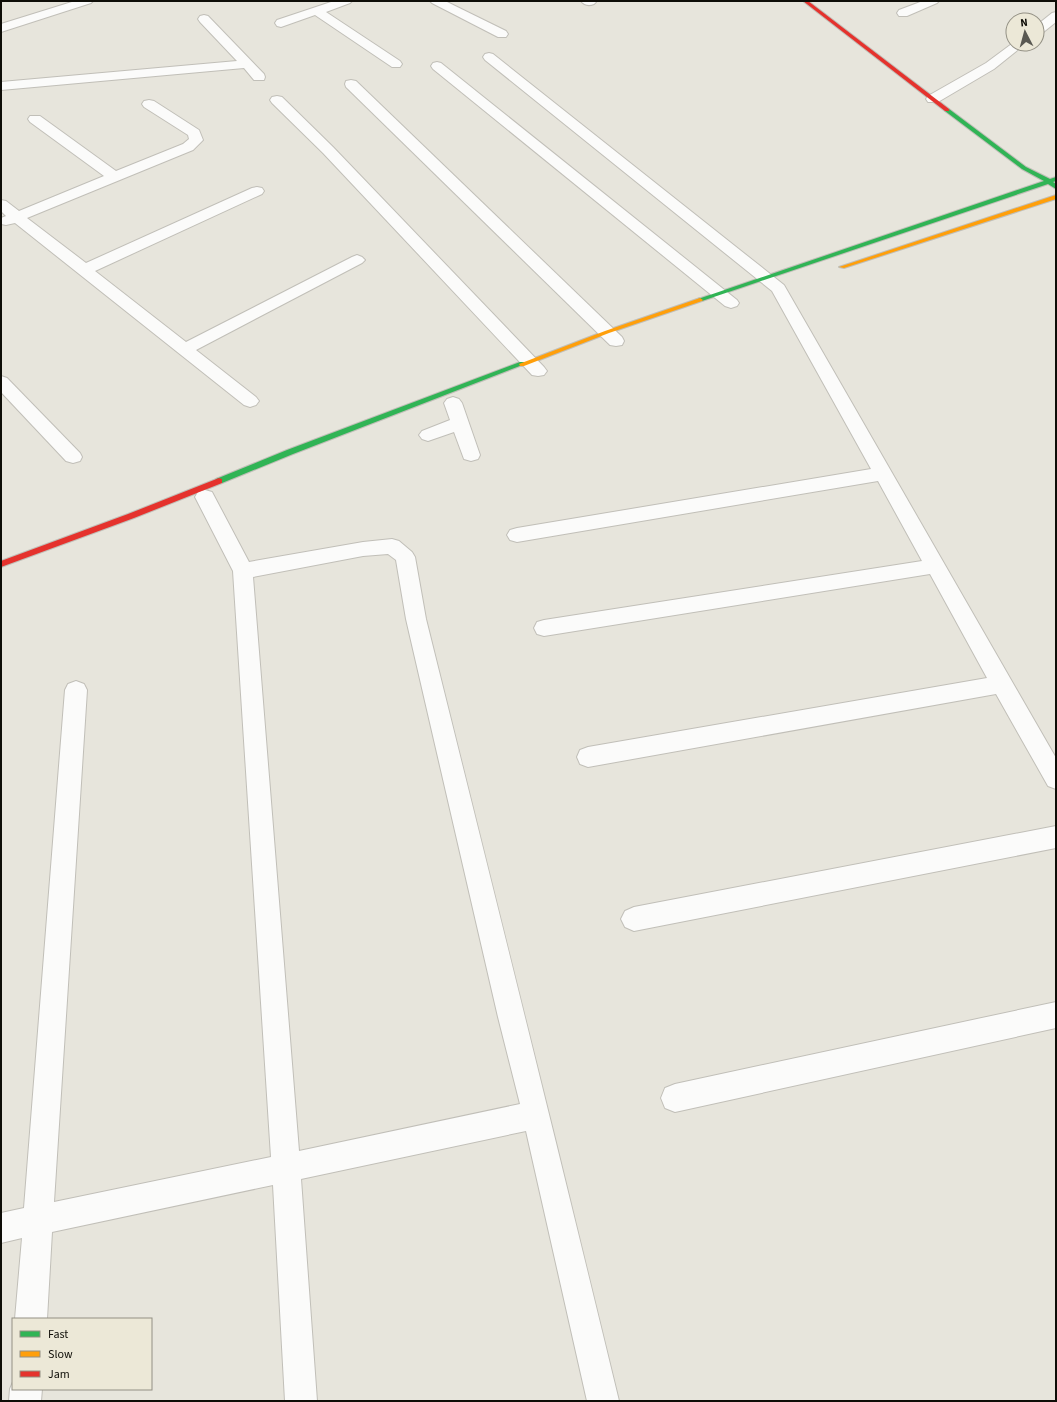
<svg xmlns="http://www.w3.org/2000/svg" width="1057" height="1402" viewBox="0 0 1057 1402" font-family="'Source Sans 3',sans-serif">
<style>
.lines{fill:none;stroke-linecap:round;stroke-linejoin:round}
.street-casing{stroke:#c1bfb8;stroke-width:2}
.fast-casing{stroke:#c1bfb8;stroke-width:2}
.slow-casing{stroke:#c1bfb8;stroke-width:2}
.jam-casing{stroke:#c1bfb8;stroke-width:2}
.street{fill:#fbfbfa;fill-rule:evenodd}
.fast{fill:#30b455;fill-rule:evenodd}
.slow{fill:#ff9f0a;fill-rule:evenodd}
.jam{fill:#e5322d;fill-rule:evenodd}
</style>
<rect width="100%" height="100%" fill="#e7e5dc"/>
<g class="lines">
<defs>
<g id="street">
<path d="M75,1H93L91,3L1,32V24Z"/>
<path d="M334,1H352L350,3L326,12L400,61L402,64L400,67H392L315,15L281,27L277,26L275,23L277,20Z"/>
<path d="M430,1H445L506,31L508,34L506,37H498L432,3Z"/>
<path d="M581,1H595L596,2L594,4C589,6 584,5 581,1Z"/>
<path d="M923,1H939L937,3L907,16H899L897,13L899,10Z"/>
<path d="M1056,12V22L1041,34L1037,35V25L1052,13Z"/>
<path d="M204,15L208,16L264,74L265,77L264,80H254L244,68L1,90V82L237,61L200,22L198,19L200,16Z"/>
<path d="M1013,43V44H1025L994,69L938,102H928L926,99L928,96L986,63Z"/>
<path d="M489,53L493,54L784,285L1056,758V789L1048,786L996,694L588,767L580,764L577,757L580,750L588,747L987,678L930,574L544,636L537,634L534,628L537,622L544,620L922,561L878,481L517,542L510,540L507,535L510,530L517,528L871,469L772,291L485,60L483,57L485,54Z"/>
<path d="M437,62L441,63L737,300L739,303L737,306L731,308L725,306L433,69L431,66L433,63Z"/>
<path d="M351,80L356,81L622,337L624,341L622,345L616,346L610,345L346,87L345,84L346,81Z"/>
<path d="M277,96L282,97L333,147L544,367L547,371L544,375L538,376L532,375L323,153L272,103L270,100L272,97Z"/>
<path d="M149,100L154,101L199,130L203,140L193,150L27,218L86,263L252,188L257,187L262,188L264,191L262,194L95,271L186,342L352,257L357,255L362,257L365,260L362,263L196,350L256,397L259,401L256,405L250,407L244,405L15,223L6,225L1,224V218L6,216L1,211V200L6,201L19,211L104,176L30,122L28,119L30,116H40L116,171L183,144L189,139L188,135L144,107L142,104L144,101Z"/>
<path d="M1,376L7,378L80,453L82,457L80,461L73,463L66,461L1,392Z"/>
<path d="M453,397L459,399L462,403L480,455L478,459L471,461L464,459L454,432L428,441L422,439L419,435L422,431L450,420L444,403L447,399Z"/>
<path d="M205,490L212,492L249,562L363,542L392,539L399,541L412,552L415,557L426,619C491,880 556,1140 619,1401H587L526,1131L301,1179L317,1401H285L273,1185L52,1232L47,1319H15L22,1238L1,1243V1213L24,1208L65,690L68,684L76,681L84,684L87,690L54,1202L271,1157L233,571L195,497L198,492ZM388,554L396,560L406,619L498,1017L520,1104L299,1151L253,577L363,556Z"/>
<path d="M1056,826V848L634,931L625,927L621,919L625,911L634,907Z"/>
<path d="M1056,1002V1028L675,1112L665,1108L661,1098L665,1088L675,1084Z"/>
<path d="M13,1382V1389H42L41,1401H9L10,1389Z"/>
</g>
<g id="fast">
<path d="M945,109H949L1026,167L1050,179L1056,177V181L1053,182L1056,184V189L1048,184L702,301H698V299L1044,181L1022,169L945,111Z"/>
<path d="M520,362H524L525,364L293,454L222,483H216L215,481L216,479L287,450Z"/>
</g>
<g id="slow">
<path d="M1056,195V199L844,268L839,267Z"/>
<path d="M700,298L703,300L702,301L609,333L524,366H520L519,364L605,331Z"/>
</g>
<g id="jam">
<path d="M803,1H808L949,109V111H945Z"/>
<path d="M219,478L222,479V483L134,518L1,567V561L128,514Z"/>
</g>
</defs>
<use href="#street" class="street-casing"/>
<use href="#fast" class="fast-casing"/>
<use href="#slow" class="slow-casing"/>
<use href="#jam" class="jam-casing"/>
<use href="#street" class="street"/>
<use href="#fast" class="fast"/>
<use href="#slow" class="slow"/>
<use href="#jam" class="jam"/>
</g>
<rect width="1057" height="1402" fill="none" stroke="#0e0d07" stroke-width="4"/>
<rect x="12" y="1318" width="140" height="72" fill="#ece8d7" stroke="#939084"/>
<rect x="20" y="1331" width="20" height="6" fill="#30b455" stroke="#939084"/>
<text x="48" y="1338" font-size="12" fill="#0e0d07">Fast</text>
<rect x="20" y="1351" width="20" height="6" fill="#ff9f0a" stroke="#939084"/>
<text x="48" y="1358" font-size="12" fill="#0e0d07">Slow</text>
<rect x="20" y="1371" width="20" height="6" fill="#e5322d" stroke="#939084"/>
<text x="48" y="1378" font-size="12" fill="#0e0d07">Jam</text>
<g transform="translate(1025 32) rotate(354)"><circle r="19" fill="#ece8d7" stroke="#939084"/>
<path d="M0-3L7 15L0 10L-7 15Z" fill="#5a5952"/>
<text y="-6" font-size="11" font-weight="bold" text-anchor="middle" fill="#0e0d07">N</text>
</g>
</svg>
